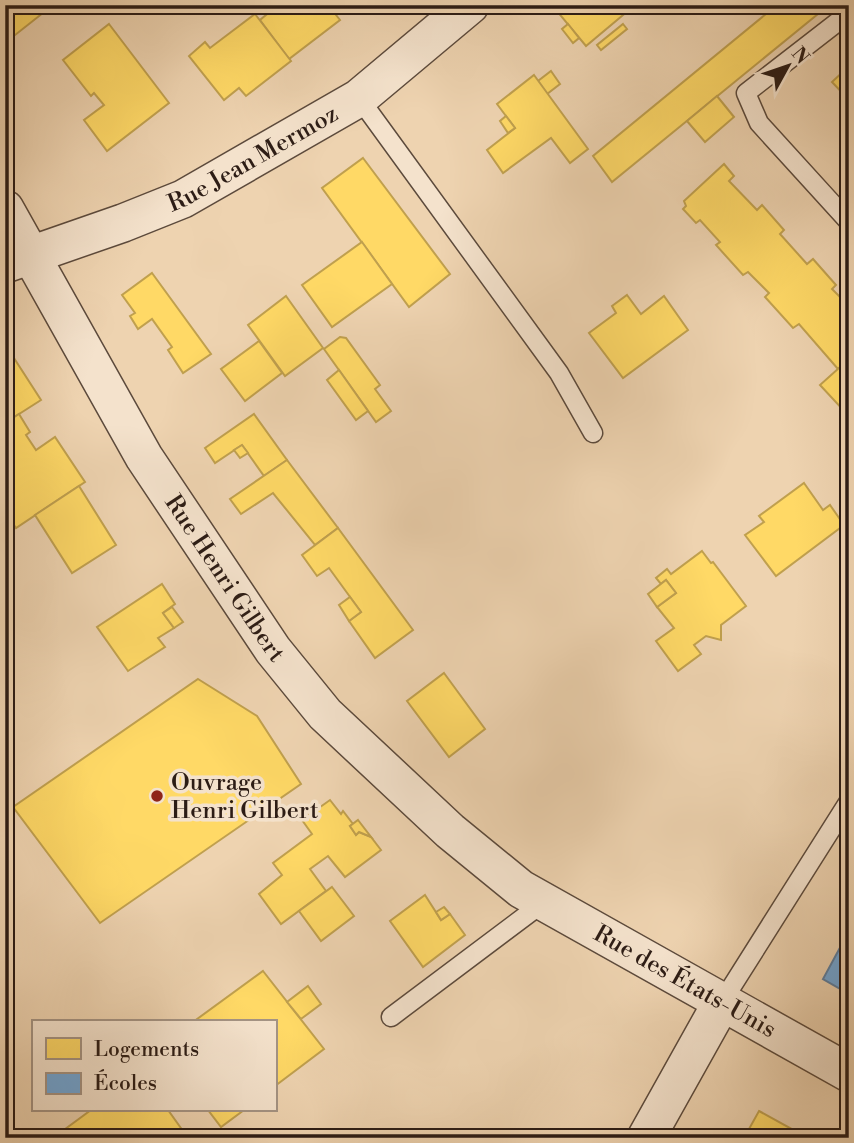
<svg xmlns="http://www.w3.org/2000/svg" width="854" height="1143" viewBox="0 0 854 1143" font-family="'Libre Bodoni',serif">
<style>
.homes{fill:#ffd966;stroke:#c0a04e;stroke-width:2}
.schools{fill:#6fa8dc;stroke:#5b7ea0;stroke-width:2}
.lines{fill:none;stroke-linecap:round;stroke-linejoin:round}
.lane-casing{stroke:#5c4a3c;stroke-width:21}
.street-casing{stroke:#5c4a3c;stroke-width:40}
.lane{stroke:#f4e2cc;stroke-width:18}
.street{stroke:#f4e2cc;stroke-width:37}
.poi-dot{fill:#8f2418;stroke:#f4e2cc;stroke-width:2.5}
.labels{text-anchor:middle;stroke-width:7;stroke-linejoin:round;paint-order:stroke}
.street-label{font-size:24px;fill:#2c1c15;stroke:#f4e2cc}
.poi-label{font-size:24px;fill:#2c1c15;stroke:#f4e2cc;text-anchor:start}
</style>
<rect width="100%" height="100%" fill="#eed3b0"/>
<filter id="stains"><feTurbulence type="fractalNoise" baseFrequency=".00286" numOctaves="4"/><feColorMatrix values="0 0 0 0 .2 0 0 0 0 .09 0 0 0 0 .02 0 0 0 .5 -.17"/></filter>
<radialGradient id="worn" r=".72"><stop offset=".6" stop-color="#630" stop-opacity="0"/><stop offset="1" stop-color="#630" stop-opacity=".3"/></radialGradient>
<g class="homes">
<path d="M5,5H53L10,39L5,34Z"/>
<path d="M278,5H328L340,20L289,59L260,20Z"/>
<path d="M562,5H635L586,46L556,10Z"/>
<path d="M777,5H829L612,182L593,156Z"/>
<path d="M255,14L291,61L246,96L239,88L224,100L189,56L205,42L210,48Z"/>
<path d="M109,24L169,103L107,151L84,120L104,105L94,93L91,96L63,60Z"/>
<path d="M568,24L579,38L573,43L562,29Z"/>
<path d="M623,24L627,29L601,50L597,45Z"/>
<path d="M849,66V100L832,82Z"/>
<path d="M551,71L560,84L547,94L538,81Z"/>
<path d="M534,75L588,149L570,163L551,138L503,173L487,150L515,128L497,104Z"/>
<path d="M717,96L734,117L705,142L687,121Z"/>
<path d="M506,116L515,128L508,133L500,121Z"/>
<path d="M363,158L450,274L409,307L322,188Z"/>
<path d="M724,164L734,176L729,181L757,210L762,205L784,230L780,234L807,264L813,259L836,285L832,289L849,306V359L838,369L799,324L793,328L765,297L769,293L748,272L743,275L716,245L720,242L700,220L696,223L683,209L686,206L684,201Z"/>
<path d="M362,242L392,284L332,327L302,285Z"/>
<path d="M152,273L211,354L183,373L168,350L172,347L152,319L138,329L130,316L135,313L122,295Z"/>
<path d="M627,295L641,314L664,296L688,330L623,378L589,333L616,313L612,306Z"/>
<path d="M286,296L323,348L285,376L248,325Z"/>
<path d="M340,337L346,338L380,385L375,389L391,411L376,422L324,349Z"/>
<path d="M259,341L282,373L245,401L221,369Z"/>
<path d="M12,355L41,400L5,423V360Z"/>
<path d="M849,359V409L845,412L820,385Z"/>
<path d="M339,370L368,411L356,420L327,380Z"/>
<path d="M19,414L30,432L26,435L36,450L55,437L85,482L16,528L5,512V423Z"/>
<path d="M254,414L287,460L264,476L242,445L215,463L205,448Z"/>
<path d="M242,445L248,453L240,458L234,450Z"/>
<path d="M287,460L338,528L315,545L273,493L241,514L230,499Z"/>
<path d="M804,483L823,510L830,505L844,525L776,576L745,535L764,522L759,516Z"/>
<path d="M79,486L116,545L72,573L35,515Z"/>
<path d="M338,528L413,630L375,658L349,621L361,612L329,568L317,576L302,555Z"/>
<path d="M702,551L711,563L713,562L746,606L721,625V640L706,636L694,645L701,654L678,671L656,641L674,628L657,607L676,593L666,580L661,584L656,578L667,569L671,574Z"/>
<path d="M666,580L676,593L657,607L648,594Z"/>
<path d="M162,584L175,604L163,613L174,628L158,638L165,647L128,671L97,627Z"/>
<path d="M350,597L361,612L349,621L339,605Z"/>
<path d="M172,607L183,622L174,628L163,613Z"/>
<path d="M444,673L485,729L449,757L407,701Z"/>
<path d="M198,679L257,716L301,784L100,923L13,807Z"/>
<path d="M330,800L341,814L343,811L353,824L350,826L356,835L359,832L371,837L381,850L345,877L328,856L310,869L326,891L281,924L259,894L282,875L273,863L312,834L302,820Z"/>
<path d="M358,820L371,837L359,832L356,835L350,826Z"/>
<path d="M332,887L354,916L321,941L299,911Z"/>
<path d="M425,895L441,920L450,914L465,935L423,967L390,921Z"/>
<path d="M444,907L450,914L441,920L436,912Z"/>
<path d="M263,971L324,1049L275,1086V1022H193Z"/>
<path d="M308,986L321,1004L301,1019L287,1002Z"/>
<path d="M91,1110H168L188,1138H53Z"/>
<path d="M208,1110H244L221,1127Z"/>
<path d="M759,1111L808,1138H744Z"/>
</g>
<path class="schools" d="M849,931V994L823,979Z"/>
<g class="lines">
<defs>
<g id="lane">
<path d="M849,13L746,93L759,123L849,222"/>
<path d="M359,98L559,373L593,433"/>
<path d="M722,1002L849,801"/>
<path d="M391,1017L544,902"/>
</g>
<g id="street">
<path id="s1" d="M5,209L144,457L273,650L325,714L450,831L521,889L849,1073"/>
<path id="s2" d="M5,264L123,223L183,199L359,98L470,5"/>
<path d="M646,1138L722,1002"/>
</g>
</defs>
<use href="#lane" class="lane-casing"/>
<use href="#street" class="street-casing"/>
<use href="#lane" class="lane"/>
<use href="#street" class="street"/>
</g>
<circle class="poi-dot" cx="157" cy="796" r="7"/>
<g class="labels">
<g class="street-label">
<text dy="8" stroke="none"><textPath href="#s2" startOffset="270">Rue Jean Mermoz</textPath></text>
<text dy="8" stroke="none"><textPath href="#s1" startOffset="430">Rue Henri Gilbert</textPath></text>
<text dy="8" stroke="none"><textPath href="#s1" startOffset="1050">Rue des États-Unis</textPath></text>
</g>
<g class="poi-label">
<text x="171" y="790">Ouvrage<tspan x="171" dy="28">Henri Gilbert</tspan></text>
</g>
</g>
<rect width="854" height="1143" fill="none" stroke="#eed3b0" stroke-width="28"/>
<rect x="7" y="7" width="840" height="1129" fill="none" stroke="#2c1c15" stroke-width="3.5"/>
<rect x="14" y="14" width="826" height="1115" fill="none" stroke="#2c1c15" stroke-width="2"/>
<rect x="32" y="1020" width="245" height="91" fill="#f4e2cc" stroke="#a49383" stroke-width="2"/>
<rect x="46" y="1038" width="35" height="21" fill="#ffd966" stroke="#a49383" stroke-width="2"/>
<text x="94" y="1056" font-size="21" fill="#2c1c15">Logements</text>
<rect x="46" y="1073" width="35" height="21" fill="#6fa8dc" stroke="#a49383" stroke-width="2"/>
<text x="94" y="1090" font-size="21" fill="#2c1c15">Écoles</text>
<g transform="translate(788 66) rotate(50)" stroke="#f4e2cc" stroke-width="5" paint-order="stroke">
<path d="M0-5L12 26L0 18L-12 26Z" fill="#2c1c15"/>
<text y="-10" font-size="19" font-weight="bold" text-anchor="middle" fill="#2c1c15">N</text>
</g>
<rect width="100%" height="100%" filter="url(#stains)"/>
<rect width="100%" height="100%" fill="url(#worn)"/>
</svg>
